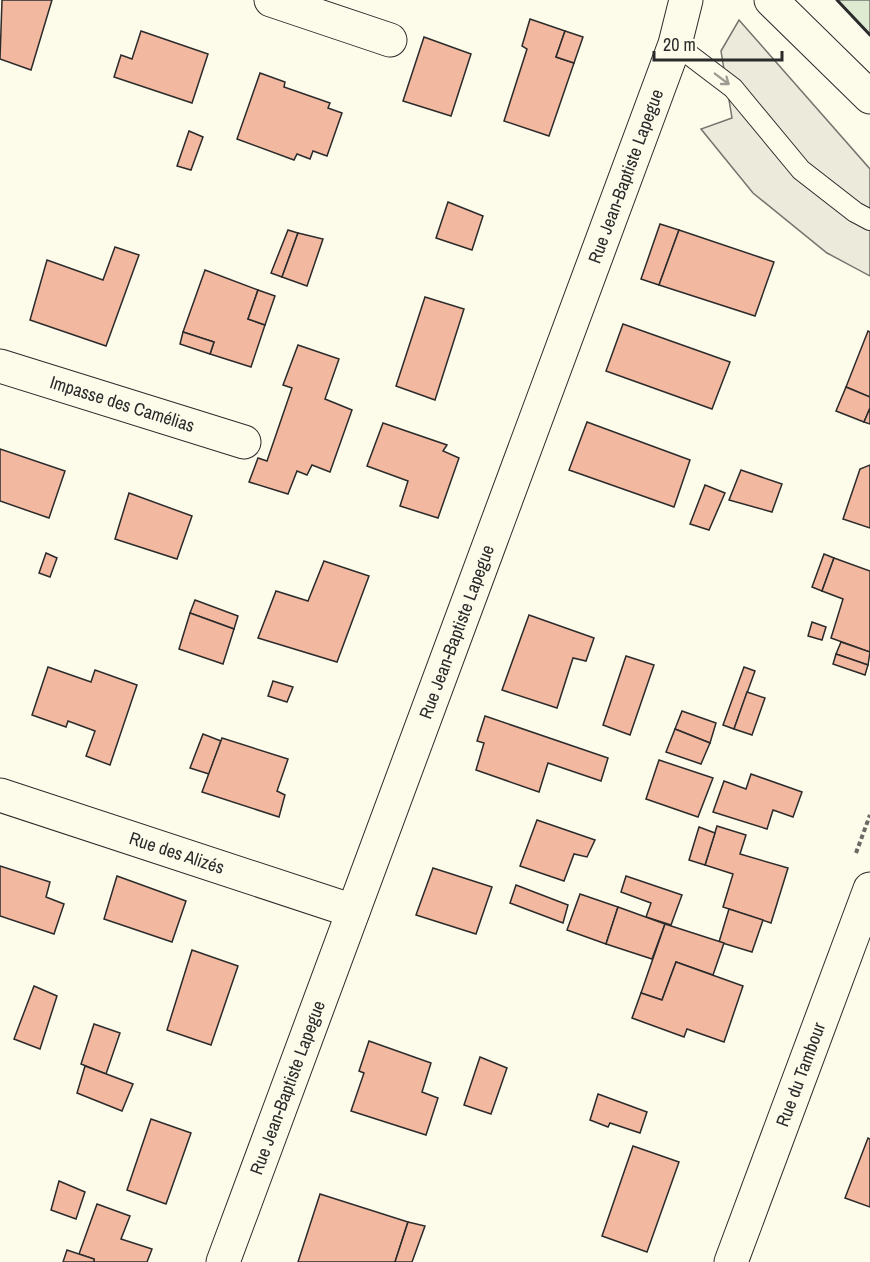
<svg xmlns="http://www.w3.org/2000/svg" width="870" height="1262" viewBox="0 0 870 1262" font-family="'Archivo Narrow',sans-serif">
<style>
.green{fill:#deebd1;stroke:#74746e;stroke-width:1.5}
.parking{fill:#eceadb;stroke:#74746e;stroke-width:1.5}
.building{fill:#f2b8a0;stroke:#2b2b2b;stroke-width:1.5}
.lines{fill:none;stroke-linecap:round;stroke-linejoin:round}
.service-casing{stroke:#2b2b2b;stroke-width:22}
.minor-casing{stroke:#2b2b2b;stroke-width:35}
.tertiary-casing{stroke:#2b2b2b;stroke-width:35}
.path{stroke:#6a6964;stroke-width:4;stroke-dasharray:4.5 3;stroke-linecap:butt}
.service{stroke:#fdfbea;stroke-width:20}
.minor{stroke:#fdfbea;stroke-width:33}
.tertiary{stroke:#fdfbea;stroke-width:33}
.wall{stroke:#2b2b2b;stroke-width:3}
.oneway{stroke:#9e9d94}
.labels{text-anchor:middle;stroke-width:4.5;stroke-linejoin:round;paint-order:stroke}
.street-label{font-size:18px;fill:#2b2b2b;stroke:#fdfbea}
</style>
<rect width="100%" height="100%" fill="#fdfbea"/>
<path class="green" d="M837,0H870V35Z"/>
<path class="parking" d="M739,20L870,169V276L827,253L753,193L701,129L732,118L721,51Z"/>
<g class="building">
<path d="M2,0H52L31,70L0,59Z"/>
<path d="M530,19L565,31L556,57L574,63L549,136L504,121L527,49L522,46Z"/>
<path d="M141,31L208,54L192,103L114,77L121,55L132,59Z"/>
<path d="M565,31L583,37L574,63L556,57Z"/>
<path d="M424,37L471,54L451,116L403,101Z"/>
<path d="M260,73L285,82L284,87L330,103L328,108L342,113L327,156L313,151L310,159L297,154L294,160L237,139Z"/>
<path d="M189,131L203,137L191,170L177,166Z"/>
<path d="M448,202L483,216L472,250L436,238Z"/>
<path d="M660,224L679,230L659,285L641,279Z"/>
<path d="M288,230L298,233L282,277L271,273Z"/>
<path d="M679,230L774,262L755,316L659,285Z"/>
<path d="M298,233L323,239L307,286L282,277Z"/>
<path d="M115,247L139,255L106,346L30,320L47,260L103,280Z"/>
<path d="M205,270L258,290L248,319L265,325L251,367L210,354L214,342L183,332Z"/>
<path d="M258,290L275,296L265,325L248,319Z"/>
<path d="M425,297L464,309L435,400L396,386Z"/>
<path d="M623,324L730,362L712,409L606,371Z"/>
<path d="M868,331L870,332V397L846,387Z"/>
<path d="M183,332L214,342L210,354L180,344Z"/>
<path d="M298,345L339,359L325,399L352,410L330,472L312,465L307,475L297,471L288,494L249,482L258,458L267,461L292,388L283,385Z"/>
<path d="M846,387L870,397V408L864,422L836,411Z"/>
<path d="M870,408V424L864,422Z"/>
<path d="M587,422L690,460L674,507L569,470Z"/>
<path d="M383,423L447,445L443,451L459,458L438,518L400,506L408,481L367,466Z"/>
<path d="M0,449L65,471L49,518L0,501Z"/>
<path d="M870,465V528L843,519L860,469Z"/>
<path d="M741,470L782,484L772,512L729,500Z"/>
<path d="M705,485L725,493L709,530L690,524Z"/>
<path d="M129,493L192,516L177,559L115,539Z"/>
<path d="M46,553L57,558L50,577L39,573Z"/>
<path d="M824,554L834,558L822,591L812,587Z"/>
<path d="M834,558L870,571V652L831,638L843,599L822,591Z"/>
<path d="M324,561L369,576L337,662L258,638L276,591L308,601Z"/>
<path d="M195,600L238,616L234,629L190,613Z"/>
<path d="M190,613L234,629L223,664L179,649Z"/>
<path d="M529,615L594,638L586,661L573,658L557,708L502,690Z"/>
<path d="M812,622L826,627L822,640L808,636Z"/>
<path d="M841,642L870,652L868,665L836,654Z"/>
<path d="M836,654L868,665L865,675L833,664Z"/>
<path d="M626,656L654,665L630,735L603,725Z"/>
<path d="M48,667L91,682L95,670L137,685L110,765L86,756L95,731L68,721L66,727L32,715Z"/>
<path d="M744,667L755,671L734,729L723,725Z"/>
<path d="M273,681L293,687L287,702L268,696Z"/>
<path d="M747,692L765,698L752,735L734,729Z"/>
<path d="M682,711L716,723L710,743L675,729Z"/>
<path d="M485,716L608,758L601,781L548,763L539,792L476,770L484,743L477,741Z"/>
<path d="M675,729L710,743L701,764L666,752Z"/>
<path d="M203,734L221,741L209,774L190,768Z"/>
<path d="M222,738L288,759L277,791L285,795L279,817L202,792Z"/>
<path d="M659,760L713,778L698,817L646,799Z"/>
<path d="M751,774L802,792L793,817L773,810L767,829L713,812L724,781L746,789Z"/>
<path d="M537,820L595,840L587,857L574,854L564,881L520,866Z"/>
<path d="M717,826L746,835L740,854L788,868L771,923L723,907L733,874L705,865Z"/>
<path d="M699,827L715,833L705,865L689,860Z"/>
<path d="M0,866L50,882L46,897L64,904L54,934L0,916Z"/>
<path d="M433,868L492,887L476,934L416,915Z"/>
<path d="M117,876L186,901L172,942L104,919Z"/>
<path d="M626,876L682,895L671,925L646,917L651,903L621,892Z"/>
<path d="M516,885L568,905L563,923L510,903Z"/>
<path d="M580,894L618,907L606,944L567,930Z"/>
<path d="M618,907L665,924L652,959L606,944Z"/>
<path d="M729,909L763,920L752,952L719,942Z"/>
<path d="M665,924L724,943L713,975L676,962L662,1000L641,993Z"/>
<path d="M192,950L238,966L211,1045L167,1030Z"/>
<path d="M676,962L743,986L724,1042L687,1029L684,1037L632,1018L641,993L662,1000Z"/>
<path d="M34,986L57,996L40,1049L14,1039Z"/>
<path d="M94,1024L120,1033L106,1074L81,1064Z"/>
<path d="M369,1041L431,1063L422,1092L438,1098L426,1135L351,1111L364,1073L359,1071Z"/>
<path d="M480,1057L507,1068L491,1114L464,1105Z"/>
<path d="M85,1066L133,1084L122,1111L77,1093Z"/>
<path d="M598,1094L647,1112L640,1133L610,1123L608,1127L590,1120Z"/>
<path d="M151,1119L191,1133L166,1204L127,1190Z"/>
<path d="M868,1138L870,1139V1207L845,1198Z"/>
<path d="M633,1146L679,1162L647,1252L602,1236Z"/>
<path d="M59,1181L85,1192L76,1219L51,1210Z"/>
<path d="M320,1194L408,1222L395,1262H298Z"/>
<path d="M97,1204L130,1216L121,1239L152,1249L147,1262H94V1259L79,1254Z"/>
<path d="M408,1222L425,1226L412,1262H395Z"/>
<path d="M67,1250L94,1259V1262H63Z"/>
</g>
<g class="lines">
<defs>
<path id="service" d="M675,44L733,88L801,170L855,212L870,220"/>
<g id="minor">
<path d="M271,0L390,40"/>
<path id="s1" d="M0,366L244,442"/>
<path id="s2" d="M0,795L353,911"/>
<path id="s3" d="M223,1262L675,44L686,0"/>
</g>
<g id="tertiary">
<path d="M771,0L870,97"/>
<path id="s4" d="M731,1262L870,889"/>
</g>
</defs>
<use href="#service" class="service-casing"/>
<use href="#minor" class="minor-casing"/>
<use href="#tertiary" class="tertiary-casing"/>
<path class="path" d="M856,853L870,815"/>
<use href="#service" class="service"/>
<use href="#minor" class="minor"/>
<use href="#tertiary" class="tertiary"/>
<path class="wall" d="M837,0L870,35"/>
</g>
<defs><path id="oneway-shaft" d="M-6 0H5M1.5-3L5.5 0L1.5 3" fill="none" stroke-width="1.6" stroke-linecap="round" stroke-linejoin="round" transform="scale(1.5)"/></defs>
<use class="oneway" href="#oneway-shaft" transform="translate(722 79) rotate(37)"/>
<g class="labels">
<g class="street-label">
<text dy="6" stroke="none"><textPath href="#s3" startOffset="1158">Rue Jean-Baptiste Lapegue</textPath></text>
<text dy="6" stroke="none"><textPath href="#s1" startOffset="128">Impasse des Camélias</textPath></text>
<text dy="6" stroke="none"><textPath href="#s3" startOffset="672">Rue Jean-Baptiste Lapegue</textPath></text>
<text dy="6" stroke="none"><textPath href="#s2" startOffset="186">Rue des Alizés</textPath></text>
<text dy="6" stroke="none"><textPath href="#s4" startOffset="200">Rue du Tambour</textPath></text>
<text dy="6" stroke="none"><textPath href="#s3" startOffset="186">Rue Jean-Baptiste Lapegue</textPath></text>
</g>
</g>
<path d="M654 51v9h128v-9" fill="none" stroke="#2b2b2b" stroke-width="3"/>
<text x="663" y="51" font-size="18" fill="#2b2b2b" stroke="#fdfbea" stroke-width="4.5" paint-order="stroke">20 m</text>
</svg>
